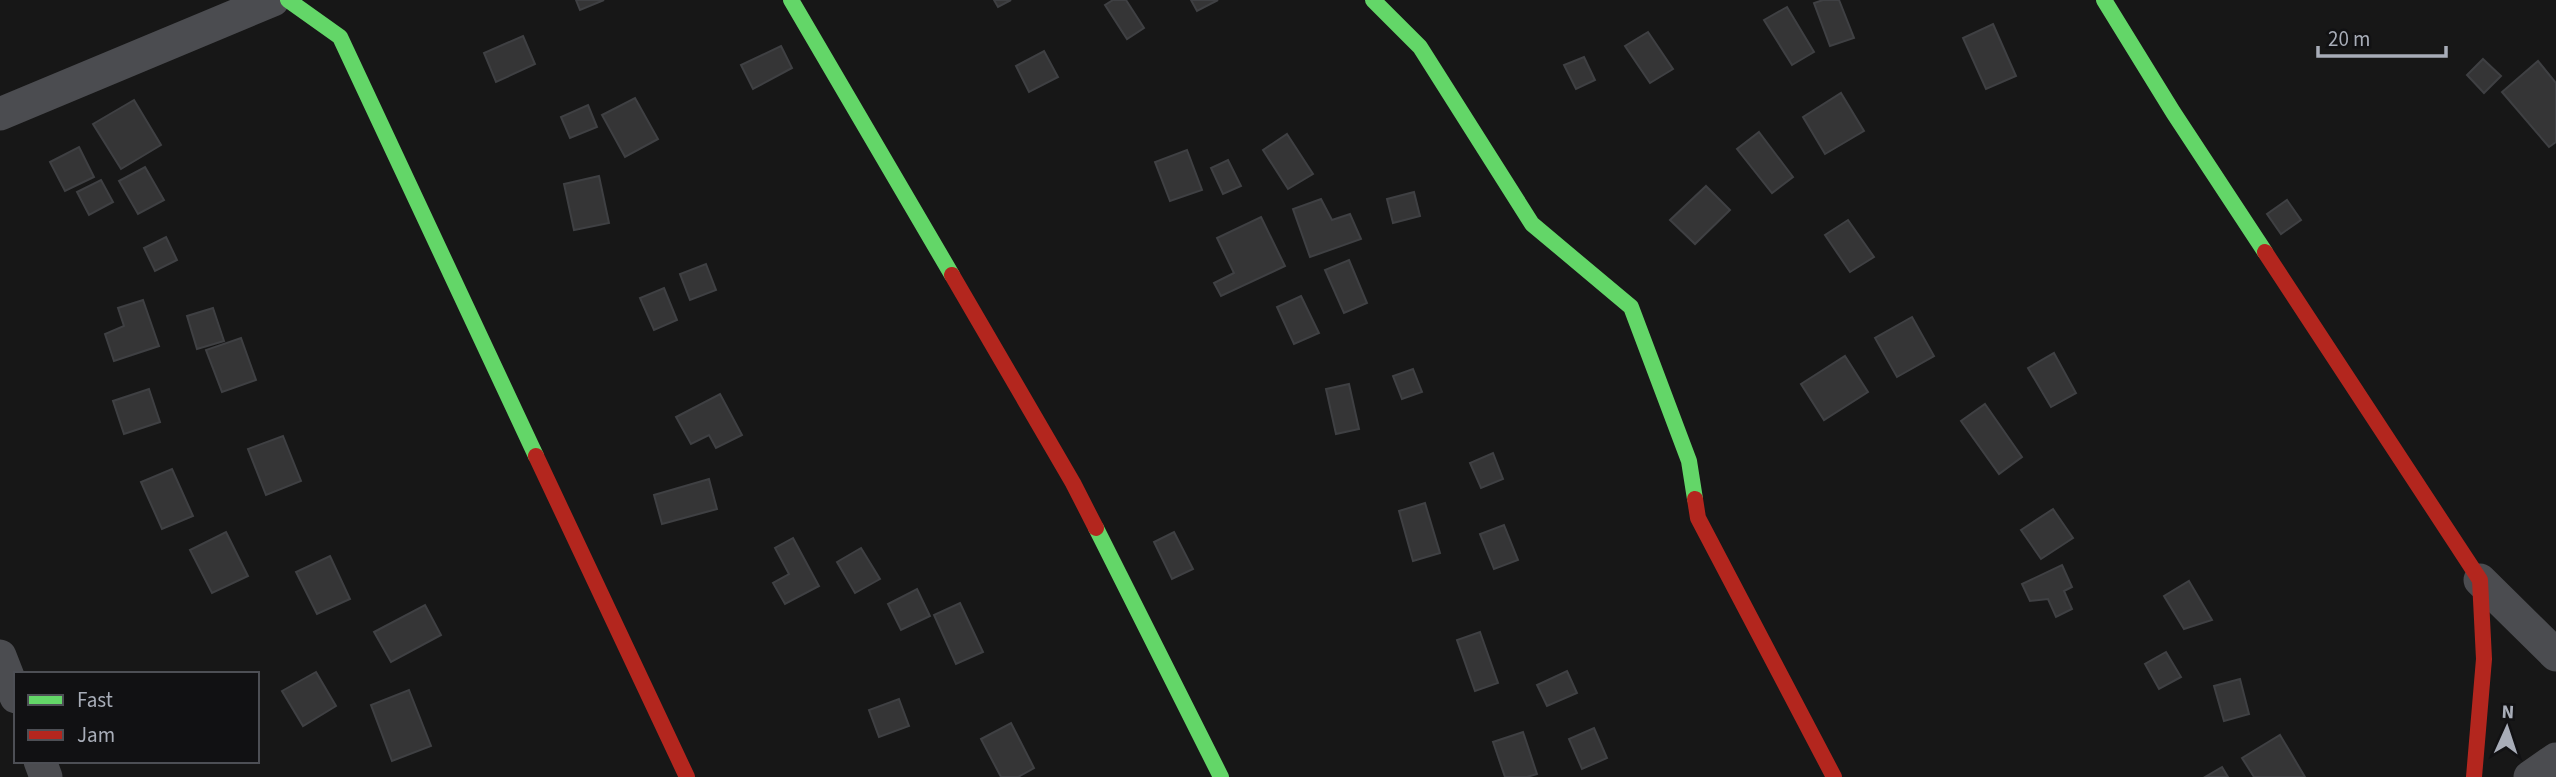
<svg xmlns="http://www.w3.org/2000/svg" width="2556" height="777" viewBox="0 0 2556 777" font-family="'Source Sans 3',sans-serif">
<style>
.building{fill:#353536;stroke:#3f4043;stroke-width:2}
.lines{fill:none;stroke-linecap:round;stroke-linejoin:round}
.street{stroke:#4b4c50;stroke-width:33}
.fast{stroke:#63d668;stroke-width:16}
.jam{stroke:#b3261e;stroke-width:16}
</style>
<rect width="100%" height="100%" fill="#171717"/>
<g class="building">
<path d="M576,0H604L580,10Z"/>
<path d="M994,0H1011L998,7Z"/>
<path d="M1113,0H1126L1144,28L1127,39L1105,5Z"/>
<path d="M1191,0H1218L1197,11Z"/>
<path d="M1823,0H1839L1854,38L1830,46L1814,3Z"/>
<path d="M1787,7L1814,52L1792,65L1764,20Z"/>
<path d="M1993,24L2016,76L1986,89L1963,38Z"/>
<path d="M1648,32L1673,69L1650,83L1625,46Z"/>
<path d="M523,36L535,64L496,82L484,53Z"/>
<path d="M781,46L792,68L753,89L741,65Z"/>
<path d="M1044,51L1058,77L1029,92L1016,66Z"/>
<path d="M1584,57L1595,80L1576,89L1564,65Z"/>
<path d="M2483,59L2501,76L2484,93L2467,75Z"/>
<path d="M2538,61L2556,83V142L2549,147L2502,92Z"/>
<path d="M1841,93L1864,131L1825,154L1803,117Z"/>
<path d="M635,98L658,139L625,157L602,115Z"/>
<path d="M134,100L161,145L121,169L93,124Z"/>
<path d="M588,105L597,127L570,138L561,117Z"/>
<path d="M1759,132L1793,177L1772,193L1737,149Z"/>
<path d="M1287,134L1313,174L1288,189L1263,150Z"/>
<path d="M79,147L94,177L65,191L50,162Z"/>
<path d="M1187,150L1202,190L1170,201L1155,162Z"/>
<path d="M1228,160L1241,186L1223,194L1211,168Z"/>
<path d="M145,167L164,200L138,214L119,181Z"/>
<path d="M599,176L609,223L574,230L564,184Z"/>
<path d="M101,180L113,202L89,215L77,192Z"/>
<path d="M1706,186L1730,210L1695,244L1670,220Z"/>
<path d="M1414,192L1420,216L1393,223L1387,199Z"/>
<path d="M1321,199L1332,220L1350,214L1361,239L1310,257L1293,209Z"/>
<path d="M2287,200L2301,220L2281,234L2267,214Z"/>
<path d="M1261,217L1285,266L1221,296L1214,283L1234,273L1217,238Z"/>
<path d="M1848,220L1874,257L1850,272L1825,235Z"/>
<path d="M166,237L177,260L155,271L144,248Z"/>
<path d="M1349,260L1367,303L1344,313L1325,270Z"/>
<path d="M706,264L716,290L690,300L680,274Z"/>
<path d="M664,288L677,320L654,330L640,298Z"/>
<path d="M1301,296L1319,333L1294,344L1277,307Z"/>
<path d="M143,300L159,346L114,361L105,334L124,326L118,308Z"/>
<path d="M213,308L224,341L197,349L187,316Z"/>
<path d="M1912,317L1934,356L1897,377L1875,338Z"/>
<path d="M241,338L256,380L222,392L206,350Z"/>
<path d="M2054,353L2076,393L2051,407L2028,368Z"/>
<path d="M1845,356L1868,392L1824,420L1801,384Z"/>
<path d="M1413,369L1422,392L1402,399L1393,376Z"/>
<path d="M1349,384L1359,429L1336,434L1326,389Z"/>
<path d="M149,389L160,422L124,434L113,401Z"/>
<path d="M720,394L742,435L716,448L709,435L691,444L676,417Z"/>
<path d="M1985,404L2022,457L1999,474L1961,421Z"/>
<path d="M283,436L301,481L266,495L248,449Z"/>
<path d="M1493,453L1503,479L1481,488L1470,463Z"/>
<path d="M172,469L193,516L162,529L141,482Z"/>
<path d="M709,479L717,509L662,524L654,495Z"/>
<path d="M1425,503L1440,553L1413,561L1399,511Z"/>
<path d="M2053,509L2073,538L2041,559L2021,530Z"/>
<path d="M1504,525L1518,560L1494,569L1480,534Z"/>
<path d="M226,532L248,576L212,593L190,550Z"/>
<path d="M1174,532L1193,569L1172,579L1154,542Z"/>
<path d="M793,538L819,586L785,604L773,583L789,574L775,548Z"/>
<path d="M861,548L880,579L855,593L837,562Z"/>
<path d="M330,556L350,599L317,614L296,572Z"/>
<path d="M2062,565L2072,587L2064,591L2072,609L2056,617L2048,599L2030,601L2022,584Z"/>
<path d="M2189,581L2212,620L2184,629L2164,596Z"/>
<path d="M917,589L930,616L901,630L888,604Z"/>
<path d="M960,603L983,652L956,664L934,615Z"/>
<path d="M425,605L441,635L391,662L374,632Z"/>
<path d="M1480,632L1498,683L1475,691L1457,640Z"/>
<path d="M2166,652L2181,677L2159,689L2145,664Z"/>
<path d="M1567,671L1577,693L1547,706L1537,685Z"/>
<path d="M316,672L336,706L303,726L282,691Z"/>
<path d="M2240,679L2249,714L2224,721L2214,686Z"/>
<path d="M409,690L431,746L392,761L371,705Z"/>
<path d="M899,699L909,726L879,737L869,710Z"/>
<path d="M1011,723L1034,768L1018,777H1001L981,739Z"/>
<path d="M1594,728L1607,758L1582,769L1569,739Z"/>
<path d="M1523,732L1537,774L1527,777H1505L1493,742Z"/>
<path d="M2280,735L2305,777H2254L2242,758Z"/>
<path d="M2222,767L2228,777H2205Z"/>
</g>
<g class="lines">
<g class="street">
<path d="M0,114L273,0"/>
<path d="M2480,580L2556,655"/>
<path d="M0,656L16,697"/>
<path d="M40,761L46,777"/>
<path d="M2530,777L2556,759"/>
</g>
<g class="fast">
<path d="M288,0L340,37L536,456"/>
<path d="M791,0L952,275"/>
<path d="M1373,0L1420,47L1532,224L1631,307L1689,461L1695,499"/>
<path d="M2104,0L2173,112L2265,252"/>
<path d="M1096,528L1221,777"/>
</g>
<g class="jam">
<path d="M2265,252L2480,580L2484,659L2474,777"/>
<path d="M952,275L1073,483L1096,528"/>
<path d="M536,456L687,777"/>
<path d="M1695,499L1698,518L1834,777"/>
</g>
</g>
<rect x="14" y="672" width="245" height="91" fill="#111113" stroke="#4d4f55" stroke-width="2"/>
<rect x="28" y="695" width="35" height="10" fill="#63d668" stroke="#4d4f55" stroke-width="2"/>
<text x="77" y="707" font-size="21" fill="#a8adb8">Fast</text>
<rect x="28" y="730" width="35" height="10" fill="#b3261e" stroke="#4d4f55" stroke-width="2"/>
<text x="77" y="742" font-size="21" fill="#a8adb8">Jam</text>
<g transform="translate(2507 728) rotate(3)" stroke="#111113" stroke-width="5" paint-order="stroke">
<path d="M0-5L12 26L0 18L-12 26Z" fill="#a8adb8"/>
<text y="-10" font-size="19" font-weight="bold" text-anchor="middle" fill="#a8adb8">N</text>
</g>
<path d="M2318 46v10h128v-10" fill="none" stroke="#a8adb8" stroke-width="3.5"/>
<text x="2328" y="46" font-size="21" fill="#a8adb8" stroke="#111113" stroke-width="5" paint-order="stroke">20 m</text>
</svg>
